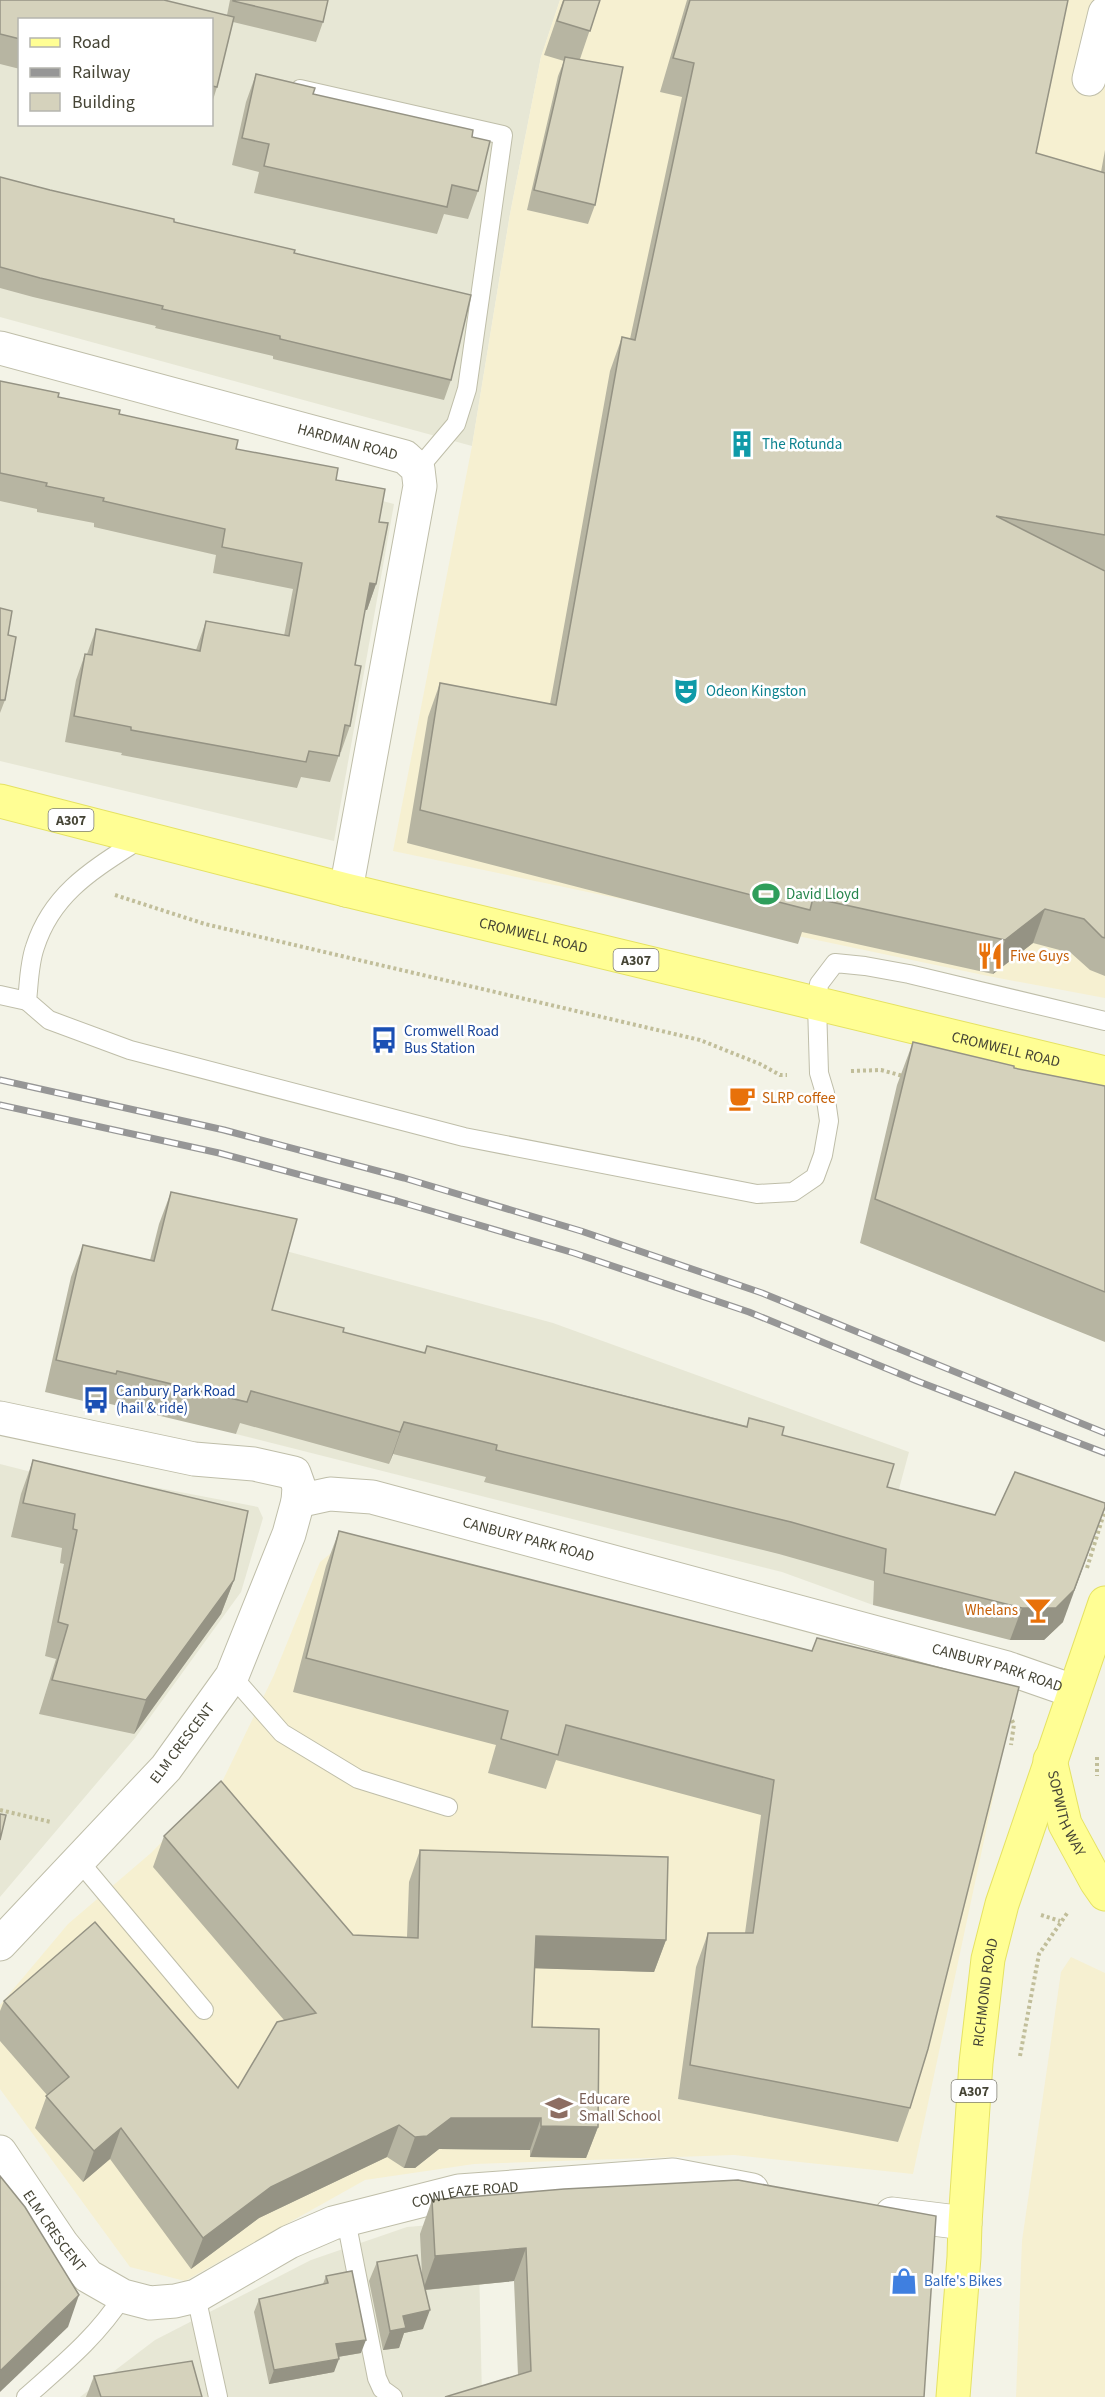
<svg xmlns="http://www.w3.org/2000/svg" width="1105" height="2397" viewBox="0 0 1105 2397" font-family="'Source Sans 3',sans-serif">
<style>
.residential{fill:#e7e7d5;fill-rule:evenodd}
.commercial{fill:#f6f0d1}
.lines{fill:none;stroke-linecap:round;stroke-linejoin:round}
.lane-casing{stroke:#bfbea9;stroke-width:20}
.street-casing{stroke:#bfbea9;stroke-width:35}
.primary-casing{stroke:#e5e263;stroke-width:35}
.path{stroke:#c1be9a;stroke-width:4;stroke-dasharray:3 3;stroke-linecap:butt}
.lane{stroke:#fff;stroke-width:18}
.street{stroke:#fff;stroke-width:33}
.primary{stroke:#fffe94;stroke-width:33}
.rail-casing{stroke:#969696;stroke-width:7}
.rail{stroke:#fff;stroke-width:4.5;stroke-dasharray:14;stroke-linecap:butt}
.wall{fill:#b7b5a2}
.shaded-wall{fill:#959384}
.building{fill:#d5d2bc;stroke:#959384;stroke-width:1.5}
.labels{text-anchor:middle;stroke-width:5;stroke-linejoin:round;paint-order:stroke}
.shield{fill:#fff;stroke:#7e7d72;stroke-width:1.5}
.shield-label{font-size:14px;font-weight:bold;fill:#464536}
.street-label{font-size:15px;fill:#464536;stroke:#fff}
.culture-label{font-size:15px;fill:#0d838f;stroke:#fff;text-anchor:start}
.leisure-label{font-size:15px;fill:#27864d;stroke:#fff;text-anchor:start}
.food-label{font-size:15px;fill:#c56008;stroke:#fff;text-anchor:start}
.transit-label{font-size:15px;fill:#164399;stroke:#fff;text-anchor:start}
.education-label{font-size:15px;fill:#785e54;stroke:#fff;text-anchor:start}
.shop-label{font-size:15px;fill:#366cbe;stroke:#fff;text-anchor:start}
</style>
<rect width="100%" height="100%" fill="#f3f3e7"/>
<g class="residential">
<path d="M0,0H560L541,57L510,214L472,446L0,317ZM20,20H212V124H20Z"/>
<path d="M0,401L394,504L334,841L0,761Z"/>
<path d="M286,1251L553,1323L909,1452L874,1581L873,1605L782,1572L236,1434Z"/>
<path d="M0,1464L51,1477H101L258,1507L263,1518L241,1592L135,1738L0,1897Z"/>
<path d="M478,2221L482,2397H80L155,2340L311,2260L407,2227Z"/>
</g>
<g class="commercial">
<path d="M560,0H1105V998L988,976L393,851L472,446L510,214L541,57Z"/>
<path d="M340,1546L1009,1723L913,2174L734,2155L474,2164L365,2180L185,2281L130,2267L0,2089V2005L68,1924L151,1853L223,1780L274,1675L320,1562Z"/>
<path d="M1071,1957L1105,1973V2397H1016L1022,2241L1061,1972Z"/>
</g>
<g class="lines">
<defs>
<g id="lane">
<path d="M300,89L503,135L467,389L456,424L418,469"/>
<path d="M142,838C96,868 53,891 35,947C29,964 29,984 27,1001L49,1020L130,1050L464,1137L757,1194L793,1192L815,1177L823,1155L829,1121L825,1093L819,1073L817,1004L819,984L835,963L865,966L909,974L1105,1021"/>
<path d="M0,995L27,1001"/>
<path d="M232,1676L282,1733L358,1779L448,1807"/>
<path d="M79,1861L204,2010"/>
<path d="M346,2220L377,2378L382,2389L393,2397"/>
<path d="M196,2296L218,2397"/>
<path d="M26,2397C62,2365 97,2337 123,2296"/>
</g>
<g id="street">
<path d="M1089,79L1105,13"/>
<path id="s1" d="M0,348L405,457L418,469L420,486L346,890"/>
<path d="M0,1418L194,1459L254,1464L294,1473L299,1487L298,1501L289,1534L232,1676L166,1768L0,1944"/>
<path id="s2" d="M298,1501L330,1494L372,1497L1007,1668L1073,1691"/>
<path id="s3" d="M0,2152L62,2244L88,2276L123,2296L150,2303L175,2301L196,2296L289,2242L333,2223L459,2191L673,2175L752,2190"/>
<path d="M892,2214L965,2223"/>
</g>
<g id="primary">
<path id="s4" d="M0,801L346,890L1105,1073"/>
<path id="s5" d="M1050,1760L1065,1824L1096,1881L1105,1894"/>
<path id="s6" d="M953,2397L964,2257L965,2223L976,2063L988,1959L1002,1904L1105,1603"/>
</g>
</defs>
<use href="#lane" class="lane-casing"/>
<use href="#street" class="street-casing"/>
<use href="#primary" class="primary-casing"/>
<g class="path">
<path d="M115,895L205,924L700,1040L760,1064L780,1075H787"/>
<path d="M851,1071L881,1070L903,1076"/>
<path d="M1087,1568L1105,1510"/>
<path d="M1009,1715L1014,1724L1011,1745"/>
<path d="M1097,1757V1776"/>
<path d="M0,1810L51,1822"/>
<path d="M1041,1915L1060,1921"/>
<path d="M1020,2056L1039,1954L1068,1912"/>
</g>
<use href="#lane" class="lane"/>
<use href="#street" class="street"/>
<use href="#primary" class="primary"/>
<defs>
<g id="rail">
<path d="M0,1080L224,1130L404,1178L581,1231L762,1293L1105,1433"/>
<path d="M0,1105L219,1153L397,1201L574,1253L749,1312L917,1381L1105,1453"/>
</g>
</defs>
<use href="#rail" class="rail-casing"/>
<use href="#rail" class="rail"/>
</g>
<g class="wall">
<path d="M0,0L227,15L230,0H328L323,22L316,42L233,22L217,87L212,103V20H20V69L0,64Z"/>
<path d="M563,0H600L580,59L595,205L588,224L527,210L558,76L564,61L544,55Z"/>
<path d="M687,0H1068L1036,153L1101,172L1105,150V976L1090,970L1071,953L1033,943L993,974L802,932L798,944L407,843L428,717L440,683L550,704L610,371L622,337L630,339L682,97L660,92Z"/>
<path d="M256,74L313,94L472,137L478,191L468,219L444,214L437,234L254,193L259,172L232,165L246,102Z"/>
<path d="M0,177L294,253L451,380L444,400L273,359V356L155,328L156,326L33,297L0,288Z"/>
<path d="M0,381L119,414L336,480L379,522L376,584L367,610H365L355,665L350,726L341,752H340L330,782L301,777L297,788L121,755L122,753L65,742L76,680L85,654H87L96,629L196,650L206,621L284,636L293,589L213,573L216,555L94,527V523L37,512V509L0,501Z"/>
<path d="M0,608L8,635L5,700L0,713Z"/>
<path d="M913,1042L1014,1068L1105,1086V1342L860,1243L897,1085Z"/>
<path d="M171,1192L272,1310L343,1332L424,1353L427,1346L747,1426L749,1418L782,1435L887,1487L1063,1622L1044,1640H1010L873,1605L874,1581L779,1554L484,1482L486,1477L393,1454L389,1464L240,1423L236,1434L106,1403L105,1406L45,1392L71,1277L83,1245L150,1260L159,1224Z"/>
<path d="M33,1460L234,1580L221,1614L134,1734L39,1714L56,1659L45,1656L64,1564L60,1563L62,1548L11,1537L21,1494Z"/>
<path d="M339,1531L812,1651L910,2108L898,2142L678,2099L696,1967L708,1933H745L761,1815L556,1760L546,1789L488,1773L496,1745L293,1692L326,1566Z"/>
<path d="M164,1836L353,1935L407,1937L409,1882L420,1850L666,1940L654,1972L535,1968L532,2027L598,2127L586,2158L530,2157V2150L439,2149L415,2168H404L387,2157L259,2218L191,2269L110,2159L83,2182L35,2128L47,2095L0,2041V2011L4,2001L238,2088L284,2020L153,1867Z"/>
<path d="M432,2200L924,2397L518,2375L514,2281L426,2290L423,2329L404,2333L399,2348L383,2350L369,2281L377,2262L422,2275L420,2234Z"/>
<path d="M326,2276L361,2353L338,2357L334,2372L269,2384L254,2312L259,2299L323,2284Z"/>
<path d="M94,2376L202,2397H86Z"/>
</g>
<g class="shaded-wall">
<path d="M370,583L376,584L367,610L361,609Z"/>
<path d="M1045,909L1033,943L993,974L1005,940Z"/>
<path d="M404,1422L393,1454L389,1464L400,1432Z"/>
<path d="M1105,1507L1063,1622L1044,1640H1010L1022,1608Z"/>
<path d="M234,1580L221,1614L134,1734L146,1700Z"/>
<path d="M536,1936L666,1940L654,1972L525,1968Z"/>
<path d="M451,2118H541L530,2150L439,2149L415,2168H404L415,2137Z"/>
<path d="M399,2125L387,2157L259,2218L191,2269L203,2238L271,2187Z"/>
<path d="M541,2126L598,2127L586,2158L530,2157Z"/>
<path d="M121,2128L110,2159L83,2182L94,2151Z"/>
<path d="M526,2248L514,2281L423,2290L435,2256Z"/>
<path d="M79,2295L68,2327L0,2392V2371Z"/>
<path d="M430,2310L423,2329L404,2333L399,2348L383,2350L390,2331L403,2316Z"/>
<path d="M366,2340L361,2353L331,2358L336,2344Z"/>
<path d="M339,2359L334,2372L269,2384L274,2370Z"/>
</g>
<g class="building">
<path d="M0,0H164L234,17L217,87L212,86V20H20V39L0,34Z"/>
<path d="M233,0H328L323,22L233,1Z"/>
<path d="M564,0H600L590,31L557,21Z"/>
<path d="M690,0H1068L1036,153L1105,173V535L996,516L1105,571V938L1102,937L1084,919L1045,909L1005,940L813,898L810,910L420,810L440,683L556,705L622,337L635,340L694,63L673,58Z"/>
<path d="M565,57L623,67L595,205L534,190Z"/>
<path d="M256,74L315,88L313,94L473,130L472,137L490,141L478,191L452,185L447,207L264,166L269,144L242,138Z"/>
<path d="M0,177L50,190L174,219V222L295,250L294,253L471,295L451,380L280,339V336L162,309L163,306L40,278L0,267Z"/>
<path d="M0,381L59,393L58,397L120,410L119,414L238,440L236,449L338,468L336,480L385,489L379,522L388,523L376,584L370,583L355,665L361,666L350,726L345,725L339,756L309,751L306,762L131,730V727L74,716L85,654L92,655L96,629L200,651L206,621L289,636L302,563L222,547L225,529L103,501L104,498L46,486L47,483L0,473Z"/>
<path d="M0,608L12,611L8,635L16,637L5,700H0Z"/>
<path d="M913,1042L1014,1066V1068L1105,1086V1292L875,1199Z"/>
<path d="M171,1192L297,1219L272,1310L344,1328L343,1332L425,1353L427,1346L747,1427L749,1418L784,1427L782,1435L894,1464L887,1487L995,1515L1015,1472L1105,1503V1507L1074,1590L1056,1608H1022L884,1573L886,1549L791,1522L496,1450L497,1445L404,1422L400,1432L251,1391L247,1402L117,1371L116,1374L56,1360L83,1245L154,1261Z"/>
<path d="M33,1460L248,1511L234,1580L146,1700L52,1680L68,1625L58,1622L77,1530L73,1529L75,1514L23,1503Z"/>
<path d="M339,1531L812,1651L817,1638L1019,1687L928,2049L910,2108L690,2065L708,1933H753L774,1780L566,1725L558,1755L501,1739L508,1711L306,1658Z"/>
<path d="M221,1781L353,1935L418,1938L420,1850L668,1857L666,1940L536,1936L532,2027L599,2029L598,2127L541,2126V2118H451L427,2136L415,2137L399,2125L271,2187L203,2238L121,2128L94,2151L46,2096L69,2077L4,2001L95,1922L238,2088L277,2022L316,2013L164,1836Z"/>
<path d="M0,1814L6,1815L0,1840Z"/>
<path d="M0,2176L25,2207L79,2295L0,2371Z"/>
<path d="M738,2180L936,2216L924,2397H445L531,2371L526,2248L435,2256L432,2200L564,2189Z"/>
<path d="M417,2255L430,2310L403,2316L406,2328L390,2331L377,2262Z"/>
<path d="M352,2271L366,2340L336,2344L339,2359L274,2370L259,2299L328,2283L326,2276Z"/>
<path d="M192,2361L202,2397H101L94,2376Z"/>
</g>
<defs>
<symbol id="building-bare" viewBox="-9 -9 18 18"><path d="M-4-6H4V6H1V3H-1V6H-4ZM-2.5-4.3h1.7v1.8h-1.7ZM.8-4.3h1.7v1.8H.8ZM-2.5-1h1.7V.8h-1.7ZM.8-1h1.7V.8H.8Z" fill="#0f9aa8" stroke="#fff" stroke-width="2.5" paint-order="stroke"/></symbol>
<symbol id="theatre-bare" viewBox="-9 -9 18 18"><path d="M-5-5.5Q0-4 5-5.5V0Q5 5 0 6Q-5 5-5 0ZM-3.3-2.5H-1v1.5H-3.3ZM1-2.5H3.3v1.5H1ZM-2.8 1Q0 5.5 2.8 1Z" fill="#0f9aa8" stroke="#fff" stroke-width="2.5" paint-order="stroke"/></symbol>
<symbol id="stadium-bare" viewBox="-9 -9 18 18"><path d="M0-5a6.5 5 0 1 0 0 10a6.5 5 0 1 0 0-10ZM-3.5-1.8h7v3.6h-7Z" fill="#2e9e5b" stroke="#fff" stroke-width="2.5" paint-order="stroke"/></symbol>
<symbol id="restaurant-bare" viewBox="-9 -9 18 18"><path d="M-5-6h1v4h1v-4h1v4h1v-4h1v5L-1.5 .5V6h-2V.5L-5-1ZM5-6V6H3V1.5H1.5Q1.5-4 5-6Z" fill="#e8710a" stroke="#fff" stroke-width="2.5" paint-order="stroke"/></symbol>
<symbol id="bus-bare" viewBox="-9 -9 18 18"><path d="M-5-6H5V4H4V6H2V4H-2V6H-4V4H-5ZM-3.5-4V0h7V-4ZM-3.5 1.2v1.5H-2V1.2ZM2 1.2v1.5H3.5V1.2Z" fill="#1a4fb4" stroke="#fff" stroke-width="2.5" paint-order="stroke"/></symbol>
<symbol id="cafe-bare" viewBox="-9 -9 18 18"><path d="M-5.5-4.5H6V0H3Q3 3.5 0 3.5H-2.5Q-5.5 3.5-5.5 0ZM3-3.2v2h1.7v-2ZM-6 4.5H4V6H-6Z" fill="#e8710a" stroke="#fff" stroke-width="2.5" paint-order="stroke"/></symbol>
<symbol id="bar-bare" viewBox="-9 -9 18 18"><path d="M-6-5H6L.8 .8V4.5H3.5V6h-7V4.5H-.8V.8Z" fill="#e8710a" stroke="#fff" stroke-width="2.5" paint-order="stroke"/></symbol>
<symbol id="school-bare" viewBox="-9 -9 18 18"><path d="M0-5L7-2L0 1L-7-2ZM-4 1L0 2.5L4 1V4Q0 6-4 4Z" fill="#8d6e63" stroke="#fff" stroke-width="2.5" paint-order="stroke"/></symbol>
<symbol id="shop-bare" viewBox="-9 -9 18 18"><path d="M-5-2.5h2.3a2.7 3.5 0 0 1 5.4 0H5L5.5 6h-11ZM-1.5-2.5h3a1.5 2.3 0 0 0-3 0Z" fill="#3f7fe0" stroke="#fff" stroke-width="2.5" paint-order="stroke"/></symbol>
</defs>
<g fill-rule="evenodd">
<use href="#building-bare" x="723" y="425" width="38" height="38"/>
<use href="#theatre-bare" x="667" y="672" width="38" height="38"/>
<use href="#stadium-bare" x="747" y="875" width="38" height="38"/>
<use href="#restaurant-bare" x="971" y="937" width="38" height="38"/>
<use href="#bus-bare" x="365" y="1021" width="38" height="38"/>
<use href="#cafe-bare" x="723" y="1079" width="38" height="38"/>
<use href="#bus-bare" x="77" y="1381" width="38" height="38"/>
<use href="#bar-bare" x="1019" y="1591" width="38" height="38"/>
<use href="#school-bare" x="540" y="2089" width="38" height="38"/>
<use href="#shop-bare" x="885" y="2262" width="38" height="38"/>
</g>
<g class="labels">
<g class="shield">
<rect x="48.5" y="809" width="45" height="22" rx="4.5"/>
<rect x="613.5" y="949" width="45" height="22" rx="4.5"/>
<rect x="951.5" y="2080" width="45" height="22" rx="4.5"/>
</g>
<g class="shield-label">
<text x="71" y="825">A307</text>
<text x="636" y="965">A307</text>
<text x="974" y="2096">A307</text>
</g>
<g class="street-label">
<text dy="5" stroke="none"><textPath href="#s1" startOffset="360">HARDMAN ROAD</textPath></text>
<text dy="5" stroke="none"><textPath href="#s4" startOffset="550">CROMWELL ROAD</textPath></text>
<text dy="5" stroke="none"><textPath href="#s4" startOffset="1036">CROMWELL ROAD</textPath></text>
<text dy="5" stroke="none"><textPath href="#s2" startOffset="237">CANBURY PARK ROAD</textPath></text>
<text dy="5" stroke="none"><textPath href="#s2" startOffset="723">CANBURY PARK ROAD</textPath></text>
<text transform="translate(182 1743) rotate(-53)" y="5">ELM CRESCENT</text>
<text dy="5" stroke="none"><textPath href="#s5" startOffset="56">SOPWITH WAY</textPath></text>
<text dy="5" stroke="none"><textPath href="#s6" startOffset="406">RICHMOND ROAD</textPath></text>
<text dy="5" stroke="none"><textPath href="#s3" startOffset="558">COWLEAZE ROAD</textPath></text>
<text dy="5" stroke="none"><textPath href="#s3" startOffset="96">ELM CRESCENT</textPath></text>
</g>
<g class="culture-label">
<text x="762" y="449">The Rotunda</text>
<text x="706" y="696">Odeon Kingston</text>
</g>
<g class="leisure-label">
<text x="786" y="899">David Lloyd</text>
</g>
<g class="food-label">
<text x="1010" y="961">Five Guys</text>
<text x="762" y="1103">SLRP coffee</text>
<text x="1018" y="1615" text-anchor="end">Whelans</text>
</g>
<g class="transit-label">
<text x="404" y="1036">Cromwell Road<tspan x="404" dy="17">Bus Station</tspan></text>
<text x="116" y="1396">Canbury Park Road<tspan x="116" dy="17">(hail &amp; ride)</tspan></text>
</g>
<g class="education-label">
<text x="579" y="2104">Educare<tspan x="579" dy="17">Small School</tspan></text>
</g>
<g class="shop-label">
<text x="924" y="2286">Balfe's Bikes</text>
</g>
</g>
<rect x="18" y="18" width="195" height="108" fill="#ffffff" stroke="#b5b5af" stroke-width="1.5"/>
<rect x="30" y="38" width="30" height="9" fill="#fffe94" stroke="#b5b5af" stroke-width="1.5"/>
<text x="72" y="48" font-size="18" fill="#464536">Road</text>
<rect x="30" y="68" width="30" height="9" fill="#969696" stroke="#b5b5af" stroke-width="1.5"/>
<text x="72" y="78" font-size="18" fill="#464536">Railway</text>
<rect x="30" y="93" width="30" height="18" fill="#d5d2bc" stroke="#b5b5af" stroke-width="1.5"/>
<text x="72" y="108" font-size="18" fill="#464536">Building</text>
</svg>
